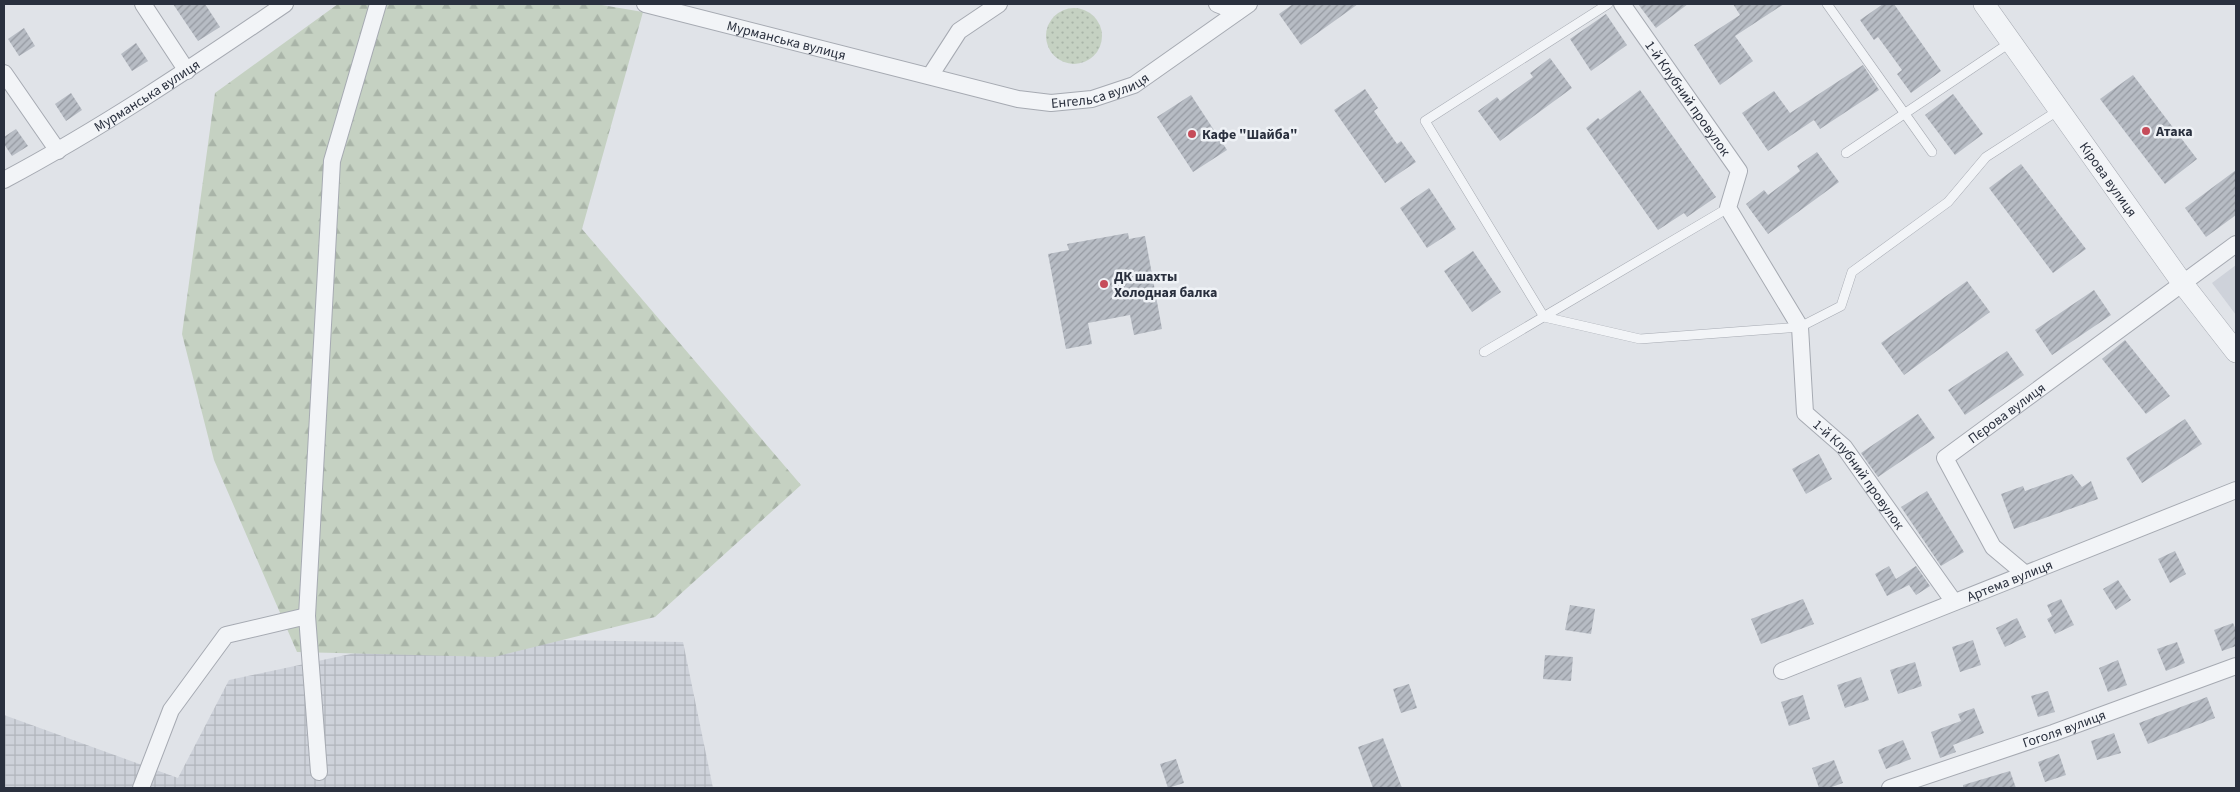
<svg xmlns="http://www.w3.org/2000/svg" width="2240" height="792" viewBox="0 0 2240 792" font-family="'Source Sans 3',sans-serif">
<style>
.built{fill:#ced2da}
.industrial{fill:url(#industrial-grid)}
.grass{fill:url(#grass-dots)}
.forest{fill:url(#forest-firs)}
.building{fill:url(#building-hatch)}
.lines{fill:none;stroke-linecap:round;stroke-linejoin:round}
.service-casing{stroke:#a6aab2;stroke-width:10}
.minor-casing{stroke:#a6aab2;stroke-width:18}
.tertiary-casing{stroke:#a6aab2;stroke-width:22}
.service{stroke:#f2f4f7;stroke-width:9}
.minor{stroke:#f2f4f7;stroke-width:16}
.tertiary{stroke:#f2f4f7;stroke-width:21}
.poi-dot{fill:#c64c5a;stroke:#eff2f6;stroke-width:2}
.labels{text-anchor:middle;stroke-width:5;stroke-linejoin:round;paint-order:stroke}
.street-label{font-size:14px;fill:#2a303e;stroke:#eff2f6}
.poi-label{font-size:14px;font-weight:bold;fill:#2a303e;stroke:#eff2f6;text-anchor:start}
</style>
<defs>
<pattern id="industrial-grid" width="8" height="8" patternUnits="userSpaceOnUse" patternTransform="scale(1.25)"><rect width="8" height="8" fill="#ced2da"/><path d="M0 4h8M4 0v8" fill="none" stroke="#b1b5bc"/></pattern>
<pattern id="grass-dots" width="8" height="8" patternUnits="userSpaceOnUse" patternTransform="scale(1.25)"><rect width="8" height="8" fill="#c5d1c2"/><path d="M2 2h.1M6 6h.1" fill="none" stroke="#a9b4a8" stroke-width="1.8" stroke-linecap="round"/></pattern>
<pattern id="forest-firs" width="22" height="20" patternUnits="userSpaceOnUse" patternTransform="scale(1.25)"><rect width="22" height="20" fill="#c5d1c2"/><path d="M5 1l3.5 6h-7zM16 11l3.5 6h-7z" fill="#a9b4a8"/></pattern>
<pattern id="building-hatch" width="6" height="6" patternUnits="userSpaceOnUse" patternTransform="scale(1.25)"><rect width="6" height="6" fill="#b7bcc4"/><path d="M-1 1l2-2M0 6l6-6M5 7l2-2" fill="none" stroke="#9599a1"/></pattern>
</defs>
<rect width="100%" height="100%" fill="#e0e3e8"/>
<path class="built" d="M2236,265V315L2212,283Z"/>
<path class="industrial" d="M425,638L683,642L713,788H4V715L178,778L229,680Z"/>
<circle class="grass" cx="1074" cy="36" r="28"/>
<path class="forest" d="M338,4H596L643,12L582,229L801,485L655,617L494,657L297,652L214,460L182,334L215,93Z"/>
<g class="building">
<path d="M173,4H205L220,27L198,41Z"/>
<path d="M1293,4H1358L1301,45L1279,14Z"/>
<path d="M1638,4H1688L1656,28Z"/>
<path d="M1733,4H1784L1735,36L1753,61L1720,85L1694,45L1740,15Z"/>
<path d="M1883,4H1894L1941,71L1911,93L1897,74L1902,70L1878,37L1874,40L1860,20Z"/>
<path d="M1606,14L1627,45L1591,71L1570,39Z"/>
<path d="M24,28L35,46L19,56L8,39Z"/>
<path d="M136,43L148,61L132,71L121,54Z"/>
<path d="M1550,58L1572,88L1500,141L1478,111L1497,97L1500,101L1533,77L1530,73Z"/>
<path d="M1863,65L1879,90L1820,129L1814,120L1768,151L1742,113L1774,91L1790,113Z"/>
<path d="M2133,75L2197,159L2165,184L2100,99Z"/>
<path d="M1365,89L1378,108L1374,111L1397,144L1401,141L1416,162L1385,183L1334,110Z"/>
<path d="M1640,90L1716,197L1687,217L1684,213L1658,230L1586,128L1598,118L1600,120Z"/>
<path d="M71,93L82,110L66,121L55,104Z"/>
<path d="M1953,94L1983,134L1955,155L1925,115Z"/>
<path d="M1191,95L1227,150L1193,172L1157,117Z"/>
<path d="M16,129L28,146L12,156L4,144V137Z"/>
<path d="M1817,152L1839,182L1768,234L1746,204L1764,190L1768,195L1800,171L1797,166Z"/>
<path d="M2021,164L2086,249L2053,273L1989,188Z"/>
<path d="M2236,170V215L2206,237L2185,208Z"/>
<path d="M1429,188L1456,229L1427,248L1400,208Z"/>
<path d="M1128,233L1129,239L1145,236L1162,329L1134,335L1130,315L1088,323L1092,344L1066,349L1048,254L1069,250L1067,244Z"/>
<path d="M1473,251L1501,292L1472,312L1444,271Z"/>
<path d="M1967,281L1990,312L1904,375L1881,343Z"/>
<path d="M2094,290L2111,315L2052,355L2035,330Z"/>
<path d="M2125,340L2170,396L2146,414L2102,359Z"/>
<path d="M2007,351L2024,375L1965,415L1948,390Z"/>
<path d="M1918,414L1935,438L1878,477L1861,453Z"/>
<path d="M2185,419L2202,444L2142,483L2126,458Z"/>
<path d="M1819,454L1832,479L1806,494L1792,469Z"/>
<path d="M2072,474L2082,487L2091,481L2098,499L2014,529L2001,494L2023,486L2025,491Z"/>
<path d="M1927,491L1964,552L1941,566L1901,507Z"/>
<path d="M2175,551L2186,574L2170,583L2158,559Z"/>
<path d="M1889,566L1896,579L1916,566L1930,586L1916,595L1909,585L1887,596L1875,574Z"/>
<path d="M2118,580L2131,600L2116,610L2103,589Z"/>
<path d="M1803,599L1814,624L1761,644L1751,619Z"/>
<path d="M2061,599L2074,625L2055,634L2047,619L2052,616L2047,605Z"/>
<path d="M1570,605L1595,609L1591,634L1565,630Z"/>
<path d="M2017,618L2026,637L2005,647L1996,628Z"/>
<path d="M2233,623L2236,630V646L2222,651L2214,630Z"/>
<path d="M1973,640L1981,665L1960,672L1952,647Z"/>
<path d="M2177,642L2185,663L2166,671L2157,649Z"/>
<path d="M1545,655L1573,657L1571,681L1543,679Z"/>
<path d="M2118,660L2127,685L2108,692L2099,668Z"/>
<path d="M1915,662L1922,686L1898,694L1890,670Z"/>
<path d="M1861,677L1869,700L1845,708L1837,685Z"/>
<path d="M1409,684L1417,708L1401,713L1393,689Z"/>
<path d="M2048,691L2055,712L2038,717L2031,696Z"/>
<path d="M1803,695L1810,719L1789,726L1781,702Z"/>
<path d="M2207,697L2215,718L2148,744L2139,723Z"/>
<path d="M1974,708L1984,733L1953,745L1956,752L1940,758L1931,732L1961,721L1958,714Z"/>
<path d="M2114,733L2121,753L2097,760L2091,741Z"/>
<path d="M1383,738L1402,788H1373L1358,747Z"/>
<path d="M1903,740L1911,759L1886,769L1878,750Z"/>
<path d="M2059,754L2066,775L2045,782L2038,762Z"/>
<path d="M1176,759L1184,783L1168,788L1160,764Z"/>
<path d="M1834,760L1843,783L1829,788H1819L1812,768Z"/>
<path d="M2010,771L2016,788H1963V785Z"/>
</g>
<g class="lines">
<defs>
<g id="service">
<path d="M1608,4L1425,121L1544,317L1640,339L1800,327L1841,306L1852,272L1948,202L1986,157L2059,110"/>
<path d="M1827,4L1932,152"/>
<path d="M1846,153L2011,42"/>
<path d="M1484,352L1728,208"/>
</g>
<g id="minor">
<path d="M143,4L187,71"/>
<path id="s1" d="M645,4L1018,99L1051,103L1092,99L1134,85L1249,4"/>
<path d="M1217,4L1237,12"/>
<path id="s2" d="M1622,4L1739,171L1728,208L1800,327L1805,413L1844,447L1954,602"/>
<path d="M4,73L58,151"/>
<path d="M930,76L959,31L999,4"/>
<path id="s3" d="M4,180C102,128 194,66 285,4"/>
<path id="s4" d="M2024,573L1993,547L1945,458L2236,244"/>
<path d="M307,616L332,161L378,4"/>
<path id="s5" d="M1782,671L2236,490"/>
<path d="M141,788L171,710L226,635L307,616L319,772"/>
<path id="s6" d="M1890,788L2053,733L2236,666"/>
</g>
<g id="tertiary">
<path id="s7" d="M1984,4L2183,284L2236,352"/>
</g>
</defs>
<use href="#service" class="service-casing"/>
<use href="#minor" class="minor-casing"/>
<use href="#tertiary" class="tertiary-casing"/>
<use href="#service" class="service"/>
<use href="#minor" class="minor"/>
<use href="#tertiary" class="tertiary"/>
</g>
<g class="poi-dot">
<circle cx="2146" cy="131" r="5"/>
<circle cx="1192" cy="134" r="5"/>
<circle cx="1104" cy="284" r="5"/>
</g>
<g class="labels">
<g class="street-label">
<text dy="5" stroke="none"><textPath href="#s1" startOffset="146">Мурманська вулиця</textPath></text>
<text dy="5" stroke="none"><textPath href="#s1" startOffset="469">Енгельса вулиця</textPath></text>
<text dy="5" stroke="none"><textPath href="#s3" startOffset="166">Мурманська вулиця</textPath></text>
<text dy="5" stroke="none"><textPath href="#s2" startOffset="115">1-й Клубний провулок</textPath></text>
<text dy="5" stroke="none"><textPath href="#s7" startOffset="215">Кірова вулиця</textPath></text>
<text dy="5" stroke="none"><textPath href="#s4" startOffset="218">Пєрова вулиця</textPath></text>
<text dy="5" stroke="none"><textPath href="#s2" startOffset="550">1-й Клубний провулок</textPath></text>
<text dy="5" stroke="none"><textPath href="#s5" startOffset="245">Артема вулиця</textPath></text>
<text dy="5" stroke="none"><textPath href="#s6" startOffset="184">Гоголя вулиця</textPath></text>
</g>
<g class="poi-label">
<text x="2156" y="136">Атака</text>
<text x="1202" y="139">Кафе "Шайба"</text>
<text x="1114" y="281">ДК шахты<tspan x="1114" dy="16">Холодная балка</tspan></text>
</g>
</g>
<rect width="2240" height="792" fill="none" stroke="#2a303e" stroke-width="10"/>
</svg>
